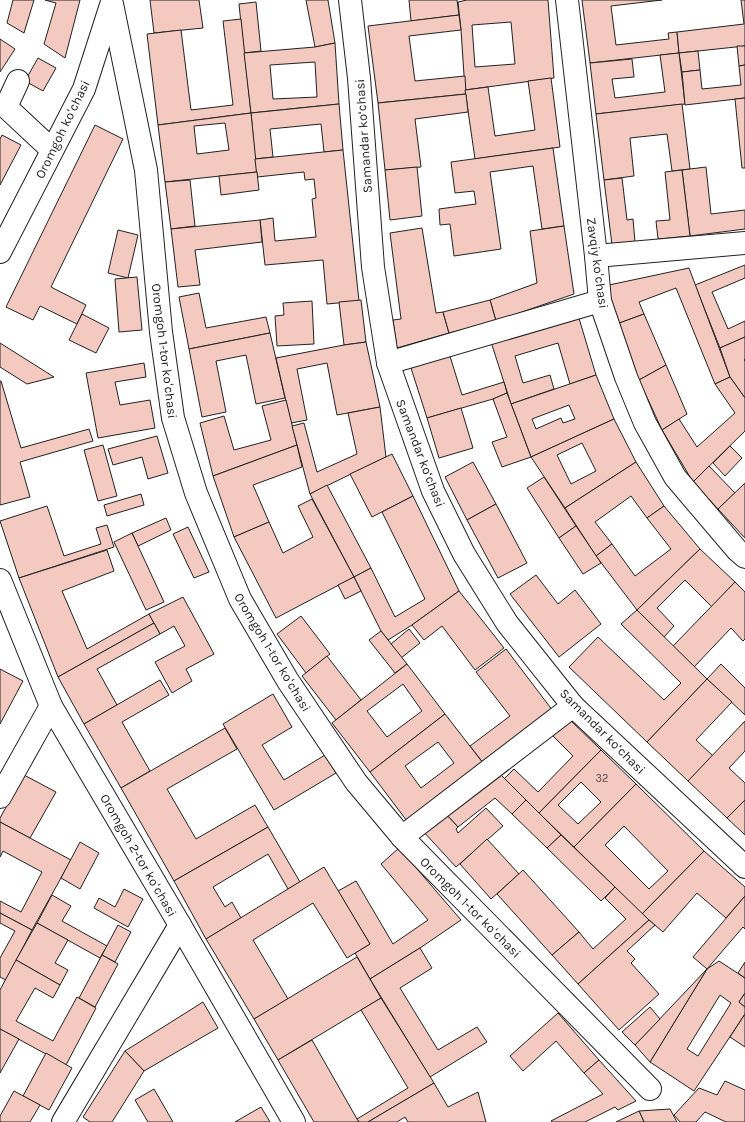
<svg xmlns="http://www.w3.org/2000/svg" width="745" height="1122" viewBox="0 0 745 1122" font-family="Karla,sans-serif">
<style>
.building{fill:#f3c9c0;stroke:#222;fill-rule:evenodd}
.lines{fill:none;stroke-linecap:round;stroke-linejoin:round}
.minor-casing{stroke:#222;stroke-width:24}
.minor{stroke:#fff;stroke-width:22}
.labels{text-anchor:middle;stroke-width:3;stroke-linejoin:round;paint-order:stroke}
.number-label{font-size:11px;fill:#564c4a}
.street-label{font-size:13px;fill:#222;stroke:#fff}
</style>
<rect width="100%" height="100%" fill="#fff"/>
<g class="building">
<path d="M13,0H34L24,33L7,23Z"/>
<path d="M45,0H80L65,58L44,44L56,3Z"/>
<path d="M150,0H199L203,28L154,33Z"/>
<path d="M306,0H328L335,43L315,47Z"/>
<path d="M409,0H457L459,15L411,21Z"/>
<path d="M467,0H548L554,78L465,90L461,30L458,2ZM511,22L515,64L475,67L472,25Z"/>
<path d="M582,0H662L611,6L616,45L669,39L668,33L677,32L679,53L590,63Z"/>
<path d="M741,0H745V46L679,53L677,32L744,24Z"/>
<path d="M256,2L261,51L244,53L239,4Z"/>
<path d="M459,15L461,30L409,36L415,81L465,76L466,94L378,103L368,26Z"/>
<path d="M241,19L251,113L158,125L147,34L181,30L191,110L233,105L223,21Z"/>
<path d="M0,39L15,49L0,72Z"/>
<path d="M335,43L339,104L251,113L244,53L315,47ZM315,62L317,97L273,99L270,65Z"/>
<path d="M737,46H745V65L739,66Z"/>
<path d="M698,51L700,70L682,72L679,53Z"/>
<path d="M679,53L685,104L596,114L590,63L632,59L634,77L612,79L615,98L665,92L660,55Z"/>
<path d="M38,58L56,68L43,91L25,81Z"/>
<path d="M745,65V98L685,105L682,72L700,70L702,89L741,85L739,66Z"/>
<path d="M551,78L560,147L475,159L465,90L488,87L495,136L535,130L528,81Z"/>
<path d="M466,94L468,112L415,119L421,167L385,170L378,103Z"/>
<path d="M745,98V168H742L735,99Z"/>
<path d="M339,104L343,150L324,152L321,124L270,129L273,157L255,159L251,113Z"/>
<path d="M682,104L690,169L672,171L667,134L630,138L634,176L604,180L596,114Z"/>
<path d="M251,113L257,172L165,182L158,125ZM225,123L229,150L197,154L194,126Z"/>
<path d="M95,125L123,139L51,287L86,305L77,324L40,306L33,320L6,307Z"/>
<path d="M2,135L21,145L0,185V139Z"/>
<path d="M553,148L564,226L542,229L533,166L490,172L501,249L454,256L450,224L440,225L439,209L476,204L474,191L455,193L451,162Z"/>
<path d="M343,150L359,301L327,304L323,260L265,265L260,220L273,218L275,241L316,237L312,199L316,198L314,179L305,180L304,172L257,177L255,159Z"/>
<path d="M417,167L422,216L390,220L385,170Z"/>
<path d="M706,167L711,214L745,210V229L690,236L682,170Z"/>
<path d="M682,170L690,236L658,239L656,221L670,220L665,172Z"/>
<path d="M257,172L259,190L221,195L219,176Z"/>
<path d="M622,178L627,220L633,219L635,242L612,245L604,180Z"/>
<path d="M190,180L195,226L171,229L165,182Z"/>
<path d="M260,220L262,242L195,250L200,285L178,287L171,229Z"/>
<path d="M564,226L574,294L496,321L490,300L537,283L530,231Z"/>
<path d="M422,228L436,313L443,312L449,333L397,348L393,320L401,319L390,233Z"/>
<path d="M118,230L138,235L128,278L108,273Z"/>
<path d="M745,265V278L712,292L728,329L745,321V337L720,348L695,285Z"/>
<path d="M689,268L730,377L715,384L676,288L639,302L644,314L614,325L609,285Z"/>
<path d="M137,277L142,330L119,332L115,279Z"/>
<path d="M199,293L206,328L266,317L270,333L189,349L179,297Z"/>
<path d="M361,300L366,342L344,345L339,302Z"/>
<path d="M490,300L496,321L449,333L443,312Z"/>
<path d="M312,301L314,344L277,346L275,316L284,315L283,303Z"/>
<path d="M82,314L109,328L96,353L69,340Z"/>
<path d="M644,314L666,365L639,380L614,325Z"/>
<path d="M578,315L596,375L570,384L558,343L515,356L523,383L550,375L554,389L511,404L491,342Z"/>
<path d="M270,333L285,398L256,404L246,355L216,361L226,412L202,417L189,349Z"/>
<path d="M745,337V359L744,360L745,361V398L730,377L720,348Z"/>
<path d="M366,342L380,407L337,415L327,363L297,369L307,420L291,423L276,358L344,345Z"/>
<path d="M0,343L54,377L27,384L0,367Z"/>
<path d="M449,353L462,395L504,382L507,393L493,399L427,418L410,365Z"/>
<path d="M144,363L146,377L115,382L120,405L150,400L155,428L98,438L86,373Z"/>
<path d="M666,365L687,414L662,430L639,380Z"/>
<path d="M596,375L614,419L531,457L511,404ZM569,405L575,419L563,423L561,418L536,429L532,419Z"/>
<path d="M730,377L745,398V431L693,482L662,430L679,419L697,447L735,413L715,384Z"/>
<path d="M0,381H1L21,448L89,429L93,441L20,462L30,497L0,505Z"/>
<path d="M507,393L531,457L502,467L492,442L507,437L493,399Z"/>
<path d="M286,400L297,445L213,476L200,423L224,416L234,450L271,440L262,406Z"/>
<path d="M380,407L386,457L310,494L292,426L304,423L317,472L357,454L348,413Z"/>
<path d="M461,408L473,448L439,458L427,418Z"/>
<path d="M614,419L636,462L565,508L531,457ZM582,443L596,471L571,484L557,455Z"/>
<path d="M157,436L168,473L148,479L142,457L113,465L108,449Z"/>
<path d="M103,445L117,496L98,501L84,450Z"/>
<path d="M297,445L302,467L253,485L269,522L234,537L213,476Z"/>
<path d="M730,446L742,458L725,476L713,463Z"/>
<path d="M392,454L413,496L372,517L350,474Z"/>
<path d="M473,462L496,504L467,520L445,477Z"/>
<path d="M636,462L664,506L647,518L631,496L595,522L612,544L596,556L565,508Z"/>
<path d="M709,466L735,493L718,509L693,482Z"/>
<path d="M544,477L576,526L559,538L527,488Z"/>
<path d="M745,483V538L718,509Z"/>
<path d="M327,485L371,568L354,577L310,494Z"/>
<path d="M141,494L144,505L107,516L104,505Z"/>
<path d="M413,496L459,591L412,625L388,640L381,631L354,577L371,568L395,617L425,599L382,512Z"/>
<path d="M312,499L354,577L276,618L234,537L269,522L283,553L313,537L298,506Z"/>
<path d="M496,504L527,563L498,578L467,520Z"/>
<path d="M47,506L64,556L101,544L96,528L107,525L114,547L19,578L0,521Z"/>
<path d="M664,506L700,549L637,610L596,556L612,544L635,576L671,549L647,518Z"/>
<path d="M166,518L171,530L138,546L132,533Z"/>
<path d="M576,526L601,563L583,574L559,538Z"/>
<path d="M188,527L209,572L194,578L173,534Z"/>
<path d="M132,533L164,602L146,610L114,542Z"/>
<path d="M700,549L735,582L712,607L685,580L657,608L674,626L664,637L637,610Z"/>
<path d="M107,550L114,571L62,591L87,649L149,614L154,623L58,677L19,578Z"/>
<path d="M536,575L558,604L575,590L601,624L559,657L510,594Z"/>
<path d="M354,577L361,591L345,599L338,585Z"/>
<path d="M735,582L745,592V639L743,641L731,628L694,667L673,646Z"/>
<path d="M459,591L504,648L475,670L442,626L424,640L412,625Z"/>
<path d="M183,597L214,654L186,669L192,681L172,693L155,662L185,646L174,626L160,634L149,614Z"/>
<path d="M637,610L707,679L647,742L569,667L598,637L664,700L681,683L621,624Z"/>
<path d="M301,616L330,654L306,673L277,634Z"/>
<path d="M154,623L160,634L97,669L117,705L84,724L58,677Z"/>
<path d="M409,629L420,643L401,658L391,644Z"/>
<path d="M381,631L407,664L395,673L369,640Z"/>
<path d="M506,649L553,711L484,764L470,746L510,716L476,672Z"/>
<path d="M327,656L361,700L336,720L302,676Z"/>
<path d="M407,664L445,714L370,772L332,723ZM403,684L422,711L387,737L367,711Z"/>
<path d="M721,664L745,688V715L707,679Z"/>
<path d="M0,669L23,681L0,724Z"/>
<path d="M707,679L732,702L696,740L713,756L688,781L647,742Z"/>
<path d="M160,680L169,695L122,722L150,771L121,788L84,724Z"/>
<path d="M273,694L292,727L262,745L284,780L325,755L336,773L274,810L223,724Z"/>
<path d="M445,714L483,763L407,821L370,772ZM438,742L454,763L421,788L405,766Z"/>
<path d="M567,717L601,750L539,813L504,779L514,769L538,792L573,756L550,733Z"/>
<path d="M745,721V751L729,768L745,783V800L727,818L688,781Z"/>
<path d="M225,728L237,749L167,789L196,839L255,805L268,827L174,881L121,788Z"/>
<path d="M601,750L636,784L574,847L539,813ZM581,782L601,802L578,824L558,805Z"/>
<path d="M498,772L526,800L512,814L495,798L458,827L445,813Z"/>
<path d="M24,775L56,792L30,838L0,822V818Z"/>
<path d="M636,784L704,851L642,914L574,847ZM624,826L668,871L649,889L605,845Z"/>
<path d="M526,800L561,835L547,848L512,814Z"/>
<path d="M745,800V835L727,818Z"/>
<path d="M486,808L503,826L456,867L422,830L445,813L458,827L456,829L458,833Z"/>
<path d="M0,822L71,860L32,930L0,913V901L21,912L42,872L3,851L0,857Z"/>
<path d="M268,827L300,882L288,889L268,854L213,887L225,907L232,902L241,918L206,939L174,881Z"/>
<path d="M561,835L615,887L601,901L547,848Z"/>
<path d="M487,839L519,874L491,899L460,864Z"/>
<path d="M80,842L99,853L80,889L61,878Z"/>
<path d="M399,848L461,920L420,948L370,979L355,953L370,944L338,891L356,881L393,944L428,920L381,864Z"/>
<path d="M704,851L745,887V896L726,918L697,893L663,932L642,914Z"/>
<path d="M324,867L370,944L347,958L313,903L253,940L288,999L254,1019L206,939Z"/>
<path d="M523,870L579,932L552,955L497,894Z"/>
<path d="M615,887L649,920L578,984L552,955L579,932L593,949L626,919L605,898Z"/>
<path d="M124,889L143,899L128,927L94,908L99,898L115,907Z"/>
<path d="M52,895L71,906L62,921L107,946L100,958L37,923Z"/>
<path d="M745,896V929L743,927L707,969L693,957Z"/>
<path d="M0,913L32,930L6,980L0,977V958L15,931L0,923Z"/>
<path d="M649,920L655,925L627,951L635,959L631,963L659,994L619,1030L578,984Z"/>
<path d="M37,923L68,940L55,963L68,970L60,985L16,960Z"/>
<path d="M118,925L131,932L115,962L102,955Z"/>
<path d="M420,948L432,968L400,988L438,1050L477,1027L487,1042L430,1077L370,979Z"/>
<path d="M102,955L118,964L95,1007L79,998Z"/>
<path d="M357,957L381,998L278,1060L254,1019Z"/>
<path d="M16,960L60,985L53,998L35,988L16,1021L53,1041L77,997L96,1008L66,1065L0,1029V990Z"/>
<path d="M719,961L745,978V993L739,1002L745,1007V1014L694,1091L650,1062L707,969ZM720,995L731,1003L698,1056L687,1049Z"/>
<path d="M745,962V978L738,973Z"/>
<path d="M707,969L650,1062L635,1045Z"/>
<path d="M745,993V1007L739,1002Z"/>
<path d="M381,998L434,1083L368,1122H359L357,1119L408,1088L361,1010Z"/>
<path d="M203,1002L218,1028L144,1071L125,1051Z"/>
<path d="M650,1007L660,1019L635,1045L622,1032Z"/>
<path d="M558,1013L599,1060L584,1073L556,1041L523,1071L510,1056Z"/>
<path d="M745,1014V1047L730,1037Z"/>
<path d="M0,1029L19,1039L0,1073Z"/>
<path d="M312,1040L357,1119L359,1122H314L278,1060Z"/>
<path d="M125,1051L144,1071L112,1122H90L83,1117Z"/>
<path d="M46,1053L72,1068L49,1110L23,1096Z"/>
<path d="M599,1060L636,1101L618,1110L615,1107L585,1122H552L551,1121L603,1094L584,1073Z"/>
<path d="M725,1081L745,1090V1122H726L705,1112L696,1122H680L674,1115L699,1088L717,1095Z"/>
<path d="M434,1083L448,1107L478,1092L486,1122H408L405,1117L397,1122H368Z"/>
<path d="M154,1089L173,1122H148L135,1100Z"/>
<path d="M14,1091L40,1105L30,1122H0V1116Z"/>
<path d="M261,1107L270,1122H235Z"/>
<path d="M670,1109L677,1122H644L639,1111Z"/>
<path d="M639,1111L644,1122H616Z"/>
</g>
<g class="lines">
<defs>
<g id="minor">
<path d="M350,0L359,78L373,267L388,363L433,491L464,554L507,623L573,706L745,867"/>
<path d="M567,0L596,256L600,301L626,377L645,423L675,477L737,550L745,557"/>
<path d="M112,4L146,170L161,332L173,418L196,493L240,599L288,681L356,782L402,837L650,1089"/>
<path d="M18,81L6,107L52,150"/>
<path d="M0,252L84,89L111,5"/>
<path d="M596,256L745,243"/>
<path d="M388,363L600,301"/>
<path d="M0,580L51,706L180,925L294,1122"/>
<path d="M0,797L51,706"/>
<path d="M402,837L573,706"/>
<path d="M63,1122L180,925"/>
</g>
</defs>
<use href="#minor" class="minor-casing"/>
<use href="#minor" class="minor"/>
</g>
<g class="labels">
<g class="number-label">
<text x="602" y="782">32</text>
</g>
<g class="street-label">
<text transform="translate(62 129) rotate(-64)" y="5">Oromgoh koʻchasi</text>
<text transform="translate(363 136) rotate(-94)" y="5">Samandar ko‘chasi</text>
<text transform="translate(598 263) rotate(82)" y="5">Zavqiy koʻchasi</text>
<text transform="translate(165 351) rotate(83)" y="5">Oromgoh 1-tor koʻchasi</text>
<text transform="translate(421 453) rotate(69)" y="5">Samandar ko‘chasi</text>
<text transform="translate(273 652) rotate(59)" y="5">Oromgoh 1-tor koʻchasi</text>
<text transform="translate(603 731) rotate(45)" y="5">Samandar ko‘chasi</text>
<text transform="translate(139 855) rotate(60)" y="5">Oromgoh 2-tor koʻchasi</text>
<text transform="translate(471 907) rotate(45)" y="5">Oromgoh 1-tor koʻchasi</text>
</g>
</g>
</svg>
